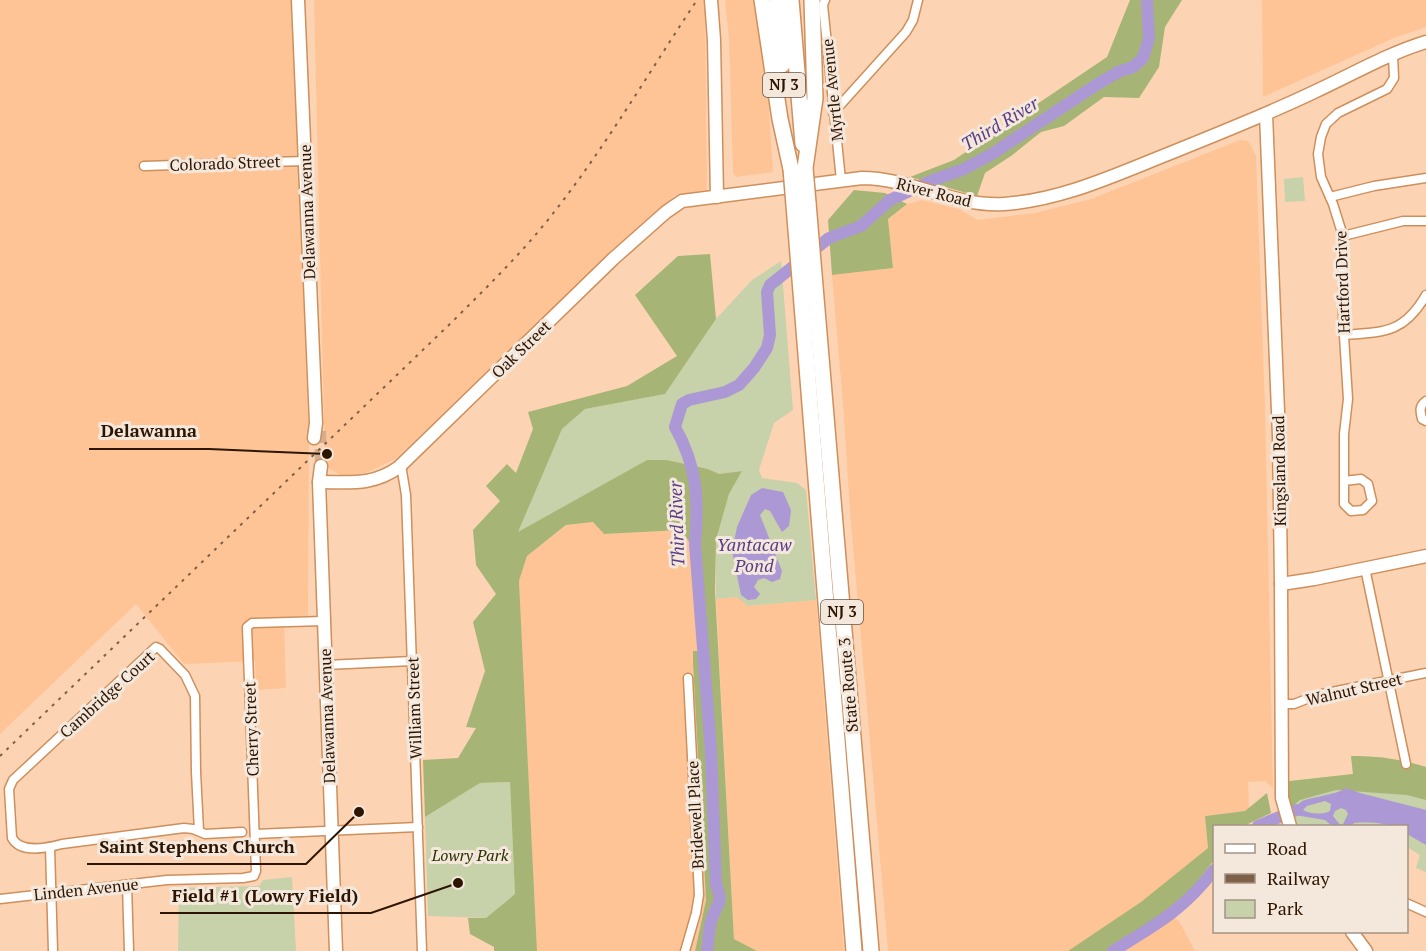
<svg xmlns="http://www.w3.org/2000/svg" width="1426" height="951" viewBox="0 0 1426 951" font-family="'PT Serif',serif">
<style>
.built{fill:#fec496}
.green{fill:#c7d1aa}
.forest{fill:#a6b575}
.water{fill:#ac98d4;fill-rule:evenodd}
.lines{fill:none;stroke-linecap:round;stroke-linejoin:round}
.river{stroke:#ac98d4;stroke-width:12}
.secondary-tunnel{stroke:#d3ae90;stroke-width:12;stroke-dasharray:12 6;stroke-linecap:butt}
.street-casing{stroke:#ce8f5b;stroke-width:11}
.secondary-casing{stroke:#ce8f5b;stroke-width:15}
.highway-casing{stroke:#ce8f5b;stroke-width:18}
.street{stroke:#fff;stroke-width:8}
.secondary{stroke:#fff;stroke-width:12}
.highway{stroke:#fff;stroke-width:15}
.rail{stroke:#7e6047;stroke-width:2;stroke-dasharray:3 6;stroke-linecap:butt}
.highway-bridge-casing{stroke:#ce8f5b;stroke-width:18;stroke-linecap:butt}
.highway-bridge{stroke:#fff;stroke-width:15}
.labels{text-anchor:middle;stroke-width:6;stroke-linejoin:round;paint-order:stroke}
.shield{fill:#f4e7dc;stroke:#695443;stroke-width:1.5}
.shield-label{font-size:15px;font-weight:bold;fill:#2d1501}
.street-label{font-size:16px;fill:#2d1501;stroke:#f4e7dc}
.park-label{font-size:16px;font-style:italic;fill:#293200;stroke:#f4e7dc}
.water-label{font-size:18px;font-style:italic;fill:#593d86;stroke:#f4e7dc}
.leader{fill:none;stroke:#2d1501;stroke-width:2}
.callout-dot{fill:#2d1501;stroke:#f4e7dc;stroke-width:2}
.callout-label{font-size:18px;text-anchor:middle;font-weight:bold;fill:#2d1501;stroke:#f4e7dc;stroke-width:6;stroke-linejoin:round;paint-order:stroke}
</style>
<rect width="100%" height="100%" fill="#fcd4b4"/>
<g class="built">
<path d="M0,0H292L309,440L308,616L284,617L286,688L256,690L255,661L184,664L136,604L0,734Z"/>
<path d="M314,0H704L705,9L707,190L675,195L395,459L366,473L342,476L325,466Z"/>
<path d="M725,0H753L768,95L773,172L736,177L733,173L729,39Z"/>
<path d="M1262,0H1426V27L1394,38L1263,97Z"/>
<path d="M1240,140L1248,141L1256,156L1265,407L1273,788L1265,781L1248,782L1249,808L1248,809L1245,811L1205,816L1208,848L1142,902L1068,951H888L850,511L844,417L832,275L893,268L888,219L907,204L922,200L959,209L978,220L1035,213L1091,199Z"/>
<path d="M593,522L604,534L681,530L692,546L698,651H693V664L706,900L695,951H537L519,581L527,556L567,525Z"/>
<path d="M738,597L748,606L816,600L844,951H757L734,939L716,599Z"/>
<path d="M1172,915L1179,921L1195,951H1121Z"/>
</g>
<g class="green">
<path d="M1303,177L1305,201L1285,202L1284,179Z"/>
<path d="M781,261L793,410L774,423L759,470L762,478L797,483L806,490L816,600L748,606L737,597L716,599V540L729,494L742,471L719,474L708,469L667,460H647L517,533L562,429L585,409L665,394L716,319L752,280Z"/>
<path d="M1351,756L1381,757L1426,767V872L1416,868L1420,855L1407,847L1406,826H1290L1287,819L1294,816L1282,782L1353,774Z"/>
<path d="M510,782L515,894L486,918L428,916L425,817L480,783Z"/>
<path d="M292,877L296,951H178L179,888L259,886L263,880Z"/>
</g>
<g class="forest">
<path d="M1130,0H1182L1165,27L1159,67L1139,98L1104,97L1064,126L1041,132L1011,156L985,173L977,196L910,177L954,160L1107,57Z"/>
<path d="M854,190L885,193L907,204L888,219L893,268L832,275L828,220Z"/>
<path d="M710,254L716,319L665,394L585,409L562,429L518,532L647,460H667L708,469L719,474L742,471L729,494L716,540L715,591L734,939L757,951H695L706,900L693,664V651H698L692,546L681,530L604,534L593,522L566,525L527,556L519,581L537,951H494V947L470,934L468,918H486L515,894L510,782L480,783L425,817L423,760L458,758L476,728L466,727L485,671L473,622L496,594L476,565L473,530L500,501L486,486L507,464L516,473L533,429L528,412L627,386L677,356L635,295L678,256Z"/>
<path d="M1351,756C1377,756 1401,759 1426,767V800L1407,795L1336,790L1300,800L1292,807L1284,809L1281,782L1353,774Z"/>
<path d="M1267,793L1271,813L1244,826H1214V860L1172,915L1121,951H1068L1141,902L1208,848L1205,816L1245,811Z"/>
</g>
<g class="water">
<path d="M762,488L783,492L791,510L789,526L782,532L770,511L765,509L760,515L782,571L780,579L772,582L764,578L758,580L754,587L760,594L756,599L748,600L741,595L732,551L737,527L751,495Z"/>
<path d="M1346,788L1360,793L1426,810V845L1407,834L1406,826C1388,826 1372,820 1354,823L1352,826H1342L1348,814L1346,810L1341,808L1335,811L1333,816L1341,826H1332L1325,820L1295,815L1293,808C1298,806 1299,802 1305,800C1315,797 1341,793 1346,788ZM1325,801L1331,804L1330,811C1323,815 1309,814 1303,810L1307,806Z"/>
</g>
<g class="lines">
<g class="river">
<path d="M1258,826L1296,810"/>
<path d="M707,951C709,941 708,931 711,922C715,904 725,905 716,885L711,752L695,544C699,499 697,466 675,427L682,404L689,400L725,392L739,385L754,368L767,348L770,335L767,292L770,285L829,238L861,226L890,200L933,180L962,170L992,154L1096,85L1118,72L1133,67L1143,58L1149,38L1147,0"/>
<path d="M1113,951C1154,926 1184,910 1214,870"/>
</g>
<path class="secondary-tunnel" d="M320,431L321,466"/>
<defs>
<g id="street">
<path d="M825,0L823,5L841,180"/>
<path d="M833,113L906,32L913,20L918,0"/>
<path d="M144,166L305,161"/>
<path d="M1330,197L1374,186L1426,178"/>
<path d="M1343,236L1403,221H1426"/>
<path d="M1344,335C1385,332 1404,333 1426,295"/>
<path d="M1426,401C1419,406 1420,411 1422,419L1426,421"/>
<path d="M401,465L406,495L422,951"/>
<path d="M1344,481L1361,479L1368,484L1372,501L1363,510L1351,511L1344,504V434L1348,399L1343,320V236L1333,204L1321,177L1318,154L1321,137L1326,124L1338,113L1387,89L1394,78L1393,55"/>
<path d="M1365,568L1406,764"/>
<path d="M326,665L412,661"/>
<path d="M1282,704H1294L1317,695L1426,673"/>
<path d="M199,831L196,772L195,696L185,675L160,649L156,647L13,780L9,789L12,838C21,854 47,848 62,844L184,828L193,829L205,834L242,832"/>
<path d="M255,834L418,827"/>
<path d="M50,847L53,951"/>
<path d="M127,885L129,951"/>
<path d="M0,899L167,880L243,878L254,876L256,871L247,627L252,623L324,621"/>
<path d="M1406,903L1426,912"/>
<path d="M685,951L696,913L699,895L688,678"/>
</g>
<g id="secondary">
<path d="M298,0L316,423L314,438"/>
<path d="M711,0L714,40L717,197"/>
<path d="M1266,114L1279,436L1281,584L1282,798L1290,826"/>
<path d="M321,466L319,482L336,951"/>
<path d="M319,482C350,482 373,486 399,467L613,259L666,212L682,201L862,178C911,178 954,207 1004,204C1062,200 1115,175 1168,154C1217,134 1266,115 1314,92C1351,75 1387,54 1426,42"/>
<path d="M1281,584L1314,579L1426,556"/>
<path d="M1352,932L1366,951"/>
</g>
<g id="highway">
<path d="M762,0L780,119L791,169"/>
<path d="M777,0L782,65"/>
<path d="M791,0L803,144"/>
<path d="M805,168L815,98L812,0"/>
<path d="M808,203L871,951"/>
<path d="M794,205L854,951"/>
</g>
</defs>
<use href="#street" class="street-casing"/>
<use href="#secondary" class="secondary-casing"/>
<use href="#highway" class="highway-casing"/>
<use href="#street" class="street"/>
<use href="#secondary" class="secondary"/>
<use href="#highway" class="highway"/>
<path class="rail" d="M0,756L451,323C486,288 521,254 551,216C605,148 649,72 697,0"/>
<defs>
<g id="highway-bridge">
<path d="M805,168L808,203"/>
<path d="M791,169L794,205"/>
</g>
</defs>
<use href="#highway-bridge" class="highway-bridge-casing"/>
<use href="#highway-bridge" class="highway-bridge"/>
</g>
<g class="labels">
<g class="shield">
<rect x="763" y="73" width="42" height="24" rx="4.5"/>
<rect x="821" y="600" width="42" height="24" rx="4.5"/>
</g>
<g class="shield-label">
<text x="784" y="90">NJ 3</text>
<text x="842" y="617">NJ 3</text>
</g>
<g class="street-label">
<text transform="translate(832 90) rotate(-96)" y="6">Myrtle Avenue</text>
<text transform="translate(225 163) rotate(-2)" y="6">Colorado Street</text>
<text transform="translate(934 192) rotate(14)" y="6">River Road</text>
<text transform="translate(307 212) rotate(-92)" y="6">Delawanna Avenue</text>
<text transform="translate(1342 282) rotate(-92)" y="6">Hartford Drive</text>
<text transform="translate(521 349) rotate(-44)" y="6">Oak Street</text>
<text transform="translate(1279 471) rotate(-91)" y="6">Kingsland Road</text>
<text transform="translate(848 685) rotate(-95)" y="6">State Route 3</text>
<text transform="translate(1354 689) rotate(-13)" y="6">Walnut Street</text>
<text transform="translate(107 694) rotate(-42)" y="6">Cambridge Court</text>
<text transform="translate(414 708) rotate(-92)" y="6">William Street</text>
<text transform="translate(327 716) rotate(-92)" y="6">Delawanna Avenue</text>
<text transform="translate(251 729) rotate(-92)" y="6">Cherry Street</text>
<text transform="translate(695 815) rotate(-93)" y="6">Bridewell Place</text>
<text transform="translate(86 889) rotate(-6)" y="6">Linden Avenue</text>
</g>
<g class="park-label">
<text x="470" y="861">Lowry Park</text>
</g>
<g class="water-label">
<text transform="translate(1000 124) rotate(-31)" y="6">Third River</text>
<text transform="translate(677 524) rotate(-92)" y="6">Third River</text>
<text x="754" y="551">Yantacaw<tspan x="754" dy="21">Pond</tspan></text>
</g>
</g>
<path class="leader" d="M327 454L209 449H89M359 812L306 864H87M458 883L371 913H160"/>
<g class="callout-dot">
<circle cx="327" cy="454" r="6"/>
<circle cx="359" cy="812" r="6"/>
<circle cx="458" cy="883" r="6"/>
</g>
<g class="callout-label">
<text x="149" y="437">Delawanna</text>
<text x="197" y="853">Saint Stephens Church</text>
<text x="265" y="902">Field #1 (Lowry Field)</text>
</g>
<rect x="1213" y="825" width="195" height="108" fill="#f4e7dc" stroke="#a49384" stroke-width="1.5"/>
<rect x="1225" y="844" width="30" height="9" fill="#ffffff" stroke="#a49384" stroke-width="1.5"/>
<text x="1267" y="855" font-size="18" fill="#2d1501">Road</text>
<rect x="1225" y="874" width="30" height="9" fill="#7e6047" stroke="#a49384" stroke-width="1.5"/>
<text x="1267" y="885" font-size="18" fill="#2d1501">Railway</text>
<rect x="1225" y="900" width="30" height="18" fill="#c7d1aa" stroke="#a49384" stroke-width="1.5"/>
<text x="1267" y="915" font-size="18" fill="#2d1501">Park</text>
</svg>
